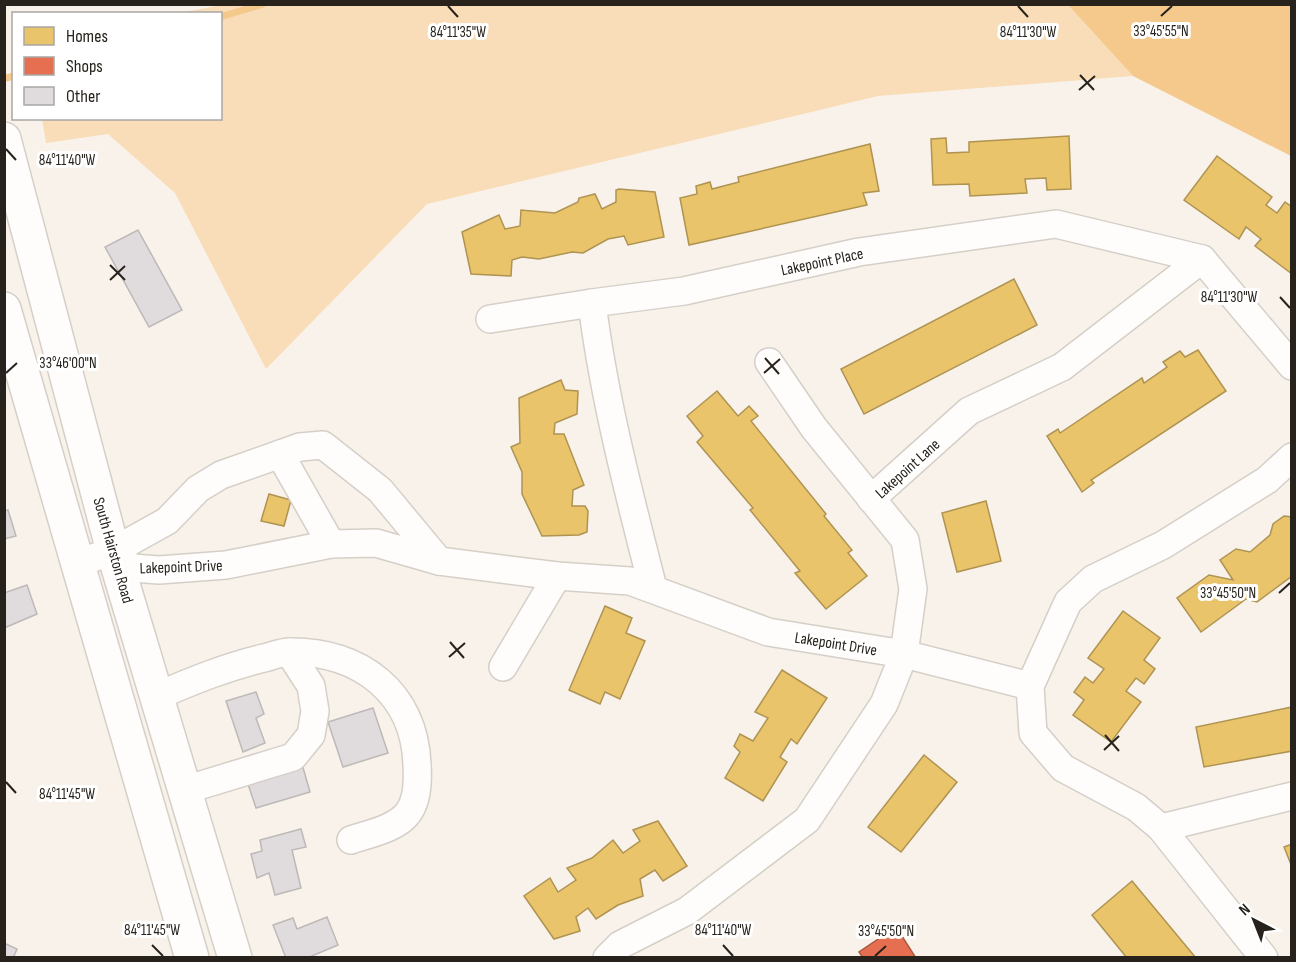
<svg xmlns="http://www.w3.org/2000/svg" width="1296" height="962" viewBox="0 0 1296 962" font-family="'Sofia Sans Condensed',sans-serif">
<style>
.green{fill:#f8ddb8}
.water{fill:#f5c98c}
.homes{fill:#e9c46a;stroke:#af9352;stroke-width:1.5}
.shops{fill:#e76f51;stroke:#ad5841;stroke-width:1.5}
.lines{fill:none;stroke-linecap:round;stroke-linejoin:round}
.stream{stroke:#f5c98c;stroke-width:7}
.building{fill:#e0dcdd;stroke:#bcb9b8;stroke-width:1.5}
.minor-casing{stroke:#d5cfc8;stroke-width:30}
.major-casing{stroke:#d5cfc8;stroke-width:36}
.minor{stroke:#fefdfc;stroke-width:27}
.major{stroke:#fefdfc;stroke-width:33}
.ticks{fill:none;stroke:#27221b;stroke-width:2}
.labels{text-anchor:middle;stroke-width:6;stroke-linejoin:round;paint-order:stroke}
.street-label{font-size:16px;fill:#27221b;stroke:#fff}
.ticks-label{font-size:15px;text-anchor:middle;fill:#27221b;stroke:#fff;stroke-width:6;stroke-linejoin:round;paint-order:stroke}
</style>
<rect width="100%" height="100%" fill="#f9f2ea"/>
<path class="green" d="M227,4L1068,5L1133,76L878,96L427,204L266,369L175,193L108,134L46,143L42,119L220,118V14L179,13Z"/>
<path class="water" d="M1068,5H1291V156L1133,76Z"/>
<g class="homes">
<path d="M1069,136L1071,189L1047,190L1046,178L1025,179L1027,193L970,196L969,184L933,185L931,139L946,138L947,153L969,152V142Z"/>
<path d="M870,144L879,191L863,193L867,205L689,245L680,198L697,194L696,186L710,182L712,189L739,182L738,177Z"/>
<path d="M1217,156L1272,197L1266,205L1277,213L1285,202L1292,207V274L1255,246L1261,239L1246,227L1239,239L1184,200Z"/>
<path d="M619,189L655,192L664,237L628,245L624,236L608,239L583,253L572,252L539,259L522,257L512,260L511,276L471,274L462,232L499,215L505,229L520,226L521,210L555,213L578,202L579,198L595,194L602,209L616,202V190Z"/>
<path d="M1014,279L1037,325L864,414L841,369Z"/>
<path d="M1198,350L1226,391L1091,480L1094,483L1082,492L1047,436L1058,429L1060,433L1142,378L1144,383L1167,367L1163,362L1180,351L1185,357Z"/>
<path d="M561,380L565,390L578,391L577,414L555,423L554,434H564L584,485L573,490L572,506H585L588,511L587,532L579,535L542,536L522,494V472L511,447L520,443L519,398Z"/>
<path d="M717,391L738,416L749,406L758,416L751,421L826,514L824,516L852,550L848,553L867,576L826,609L795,573L800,571L750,510L753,508L697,442L703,436L687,416Z"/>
<path d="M269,494L291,500L284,526L261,521Z"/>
<path d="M986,501L1001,561L957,572L942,513Z"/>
<path d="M1284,516L1292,517V576L1257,602L1246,599L1201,632L1177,598L1209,575L1233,580L1220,560L1236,549L1250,552L1270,535L1273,524Z"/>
<path d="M605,606L632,618L626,633L645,641L620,699L605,692L600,704L569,690Z"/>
<path d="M1123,611L1160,638L1144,660L1155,669L1144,684L1136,678L1126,691L1141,702L1111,742L1073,715L1084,700L1074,692L1085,677L1093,683L1104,669L1088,658Z"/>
<path d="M782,670L827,698L797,744L791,739L780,757L787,762L763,801L725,778L740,752L734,746L740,734L753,741L768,718L755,712Z"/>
<path d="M1292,707V751L1204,767L1196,727Z"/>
<path d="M924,755L957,782L901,852L868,827Z"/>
<path d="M658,821L687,866L663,881L655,870L640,879L643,896L618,905L596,919L588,908L576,917L580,931L554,939L524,896L550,878L558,892L576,880L567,868L592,858L613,840L623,853L640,841L633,830Z"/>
<path d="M1292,844V867L1284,847Z"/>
<path d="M1132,881L1196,958H1127L1092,915Z"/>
</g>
<path class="shops" d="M896,927L916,958H863L859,952Z"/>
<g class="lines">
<g class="stream">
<path d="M220,17L263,4"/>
<path d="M6,78L14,76"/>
</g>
</g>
<g class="building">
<path d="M138,230L182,310L149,327L105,247Z"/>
<path d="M8,510L16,536L4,539V511Z"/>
<path d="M27,585L37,614L4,628V593Z"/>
<path d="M256,692L264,714L256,718L265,743L243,752L226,701Z"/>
<path d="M373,708L388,753L343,767L328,722Z"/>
<path d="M302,764L310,792L256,808L247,781Z"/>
<path d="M301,829L306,847L292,850L301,888L275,895L269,873L257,878L251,854L262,851L260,840Z"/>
<path d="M327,917L338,945L307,958H286L273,925L293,918L297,929Z"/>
<path d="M4,943L17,949L13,958H4Z"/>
</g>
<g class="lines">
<defs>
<g id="minor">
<path d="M490,319L592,303"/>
<path d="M280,454L331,544"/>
<path d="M871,499L969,411L1062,367L1202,259"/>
<path d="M113,551L132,568L159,570L226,565L331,544L376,543L439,561L557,576L630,581L768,632L904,654L1030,686"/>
<path d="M78,563L113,551L167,521L198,489L221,475L300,447L323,445L380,490L439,561"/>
<path d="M653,588C629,494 604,399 592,303L684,291L859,252L1056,224L1202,259L1292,366"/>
<path d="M503,667L557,576"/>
<path d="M157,696C192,681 226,667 264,658C272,656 282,652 290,652C360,651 415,693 417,765C418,780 418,800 408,813C396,829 368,834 351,840"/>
<path d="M185,790L293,757L311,735L315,711L311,686L289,652"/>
<path d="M1161,828L1292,796"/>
<path d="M607,958L620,945L687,911L807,820L884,704L904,654L913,589L905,540L814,428L769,362"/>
<path d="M1264,958L1161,828L1136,807L1063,768L1033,733L1030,686L1068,602L1093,579L1163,545L1267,480L1292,457"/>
</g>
<g id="major">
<path d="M4,139L113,551L235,958"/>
<path d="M4,309L192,958"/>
</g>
</defs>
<use href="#minor" class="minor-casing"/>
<use href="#major" class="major-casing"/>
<use href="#minor" class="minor"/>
<use href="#major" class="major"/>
</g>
<path class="ticks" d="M448,6L458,17M1018,6L1028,17M1161,16L1172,6M1080,75L1094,90M1079,90L1095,76M6,149L16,160M110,265L125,280M110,280L125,266M1280,297L1290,308M765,358L779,374M6,373L17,363M764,373L780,359M1279,593L1290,583M450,642L464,658M449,657L465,643M1105,735L1119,751M1104,750L1119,736M6,782L16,793M152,945L163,956M723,945L733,956M875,956L886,946"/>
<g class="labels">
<g class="street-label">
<text transform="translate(822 261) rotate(-12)" y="6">Lakepoint Place</text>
<text transform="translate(907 468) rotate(-42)" y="6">Lakepoint Lane</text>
<text transform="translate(114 550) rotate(74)" y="6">South Hairston Road</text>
<text transform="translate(181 566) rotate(-2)" y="6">Lakepoint Drive</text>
<text transform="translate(836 643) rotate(9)" y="6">Lakepoint Drive</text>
</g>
</g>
<g class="ticks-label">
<text x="1161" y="36">33°45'55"N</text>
<text x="1028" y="37">84°11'30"W</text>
<text x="458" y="37">84°11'35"W</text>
<text x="67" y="165">84°11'40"W</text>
<text x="1229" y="302">84°11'30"W</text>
<text x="68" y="368">33°46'00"N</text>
<text x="1228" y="598">33°45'50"N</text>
<text x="67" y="799">84°11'45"W</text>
<text x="152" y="935">84°11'45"W</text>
<text x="723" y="935">84°11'40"W</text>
<text x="886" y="936">33°45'50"N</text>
</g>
<rect width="1296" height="962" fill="none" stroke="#27221b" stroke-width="12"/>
<rect x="12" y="12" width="210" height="108" fill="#ffffff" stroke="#a9a7a4" stroke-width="1.5"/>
<rect x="24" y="27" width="30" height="18" fill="#e9c46a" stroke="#a9a7a4" stroke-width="1.5"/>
<text x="66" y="42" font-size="18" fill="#27221b">Homes</text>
<rect x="24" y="57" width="30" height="18" fill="#e76f51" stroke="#a9a7a4" stroke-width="1.5"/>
<text x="66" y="72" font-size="18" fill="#27221b">Shops</text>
<rect x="24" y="87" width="30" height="18" fill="#e0dcdd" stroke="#a9a7a4" stroke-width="1.5"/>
<text x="66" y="102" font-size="18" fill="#27221b">Other</text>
<g transform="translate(1254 920) rotate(318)" stroke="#ffffff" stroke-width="4.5" paint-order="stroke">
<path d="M0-4.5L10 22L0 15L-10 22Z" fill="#27221b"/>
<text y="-9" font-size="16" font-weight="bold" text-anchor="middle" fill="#27221b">N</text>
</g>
</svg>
